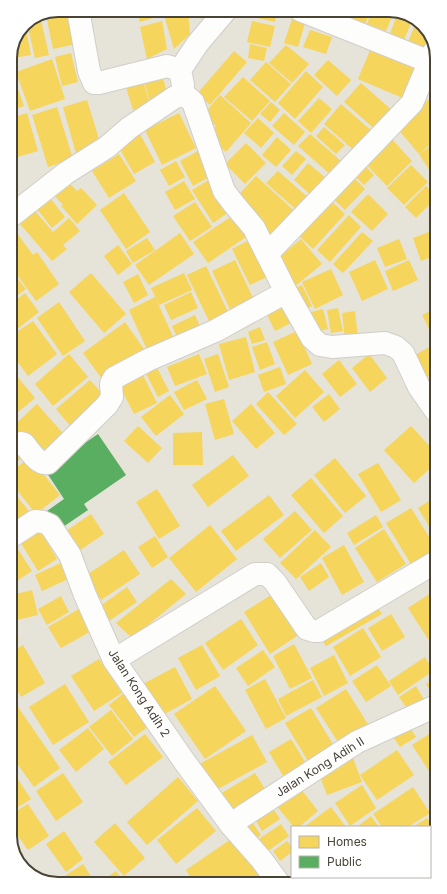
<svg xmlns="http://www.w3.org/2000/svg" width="447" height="894" viewBox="0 0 447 894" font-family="Inter,sans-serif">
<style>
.residential{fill:#e6e3d8}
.homes{fill:#f6d55c}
.public{fill:#5aae61}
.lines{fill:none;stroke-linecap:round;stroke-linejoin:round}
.street-casing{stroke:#d0cec8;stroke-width:24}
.street{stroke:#fdfdfc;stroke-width:22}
.labels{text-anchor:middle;stroke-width:4;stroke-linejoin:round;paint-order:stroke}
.street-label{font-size:12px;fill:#494336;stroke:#fff}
.rim{fill:none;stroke:#494336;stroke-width:2}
</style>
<rect width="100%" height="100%" fill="#f2f1eb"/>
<path class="residential" d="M58,10H392L418,20L433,40L437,836L430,859V827H292V877H411L407,880L55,884L29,874L14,854L10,55L24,24Z"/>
<g class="homes">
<path d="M58,10H73L80,43L53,49L46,15Z"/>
<path d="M136,10H161L163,15L140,22Z"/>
<path d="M181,10H188L190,34L174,49L164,15Z"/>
<path d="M198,10H214L201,19Z"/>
<path d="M255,10H277L275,22L253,17Z"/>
<path d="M328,10H343L341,15Z"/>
<path d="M347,10H370L365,25L345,17Z"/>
<path d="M372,10L394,11L386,31L367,24Z"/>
<path d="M398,12L413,18L404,40L390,34Z"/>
<path d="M293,16L306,20L298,47L284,43Z"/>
<path d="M41,20L49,55L35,58L27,23Z"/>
<path d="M417,20L433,40L428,51L408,42Z"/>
<path d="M162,21L167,49L147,59L140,27Z"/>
<path d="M252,21L275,26L270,47L247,42Z"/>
<path d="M25,24L31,55L13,58L11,53Z"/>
<path d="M310,30L332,37L326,54L303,47Z"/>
<path d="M250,44L267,48L264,61L248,58Z"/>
<path d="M286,45L309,64L292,83L269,63Z"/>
<path d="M371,48L419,68L405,99L358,79Z"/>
<path d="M234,51L247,62L210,105L197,94Z"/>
<path d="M71,53L78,82L62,86L55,57Z"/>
<path d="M52,59L65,99L30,111L16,72Z"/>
<path d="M328,60L351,80L337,96L314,75Z"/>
<path d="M266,62L291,84L275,102L250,80Z"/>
<path d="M306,71L323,87L295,119L278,103Z"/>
<path d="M12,72L24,106L10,111V73Z"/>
<path d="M243,77L270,101L252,121L224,97Z"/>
<path d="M163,78L167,93L150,101L144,81Z"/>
<path d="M143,81L150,103L144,106L133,110L125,84Z"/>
<path d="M361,83L394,112L377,131L344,102Z"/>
<path d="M220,95L251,123L226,152L208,136L216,126L203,115Z"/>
<path d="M434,95V141L419,154L396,127Z"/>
<path d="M319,98L332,109L311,133L298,121Z"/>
<path d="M87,100L102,149L77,157L63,107Z"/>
<path d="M271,102L280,110L270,122L260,114Z"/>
<path d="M341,104L374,133L357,153L324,124Z"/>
<path d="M57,107L73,159L48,167L32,115Z"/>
<path d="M27,113L38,151L17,157L10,134V118Z"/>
<path d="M179,113L196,148L162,165L145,130Z"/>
<path d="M284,113L305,132L294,145L272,126Z"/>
<path d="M258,118L274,133L261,148L244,133Z"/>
<path d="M324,127L345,145L336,154L316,136Z"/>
<path d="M140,134L155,162L134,174L118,146Z"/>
<path d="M310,134L342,162L331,175L298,146Z"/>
<path d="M389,136L412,161L387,186L363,161Z"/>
<path d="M277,137L291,150L276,167L262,155Z"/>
<path d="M246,143L266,163L245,184L225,164Z"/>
<path d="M434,144V168L430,171L419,154Z"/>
<path d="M198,151L211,176L193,186L180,161Z"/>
<path d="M296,151L306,159L292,175L282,166Z"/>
<path d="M119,154L136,181L109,198L92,171Z"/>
<path d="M176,161L185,177L169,186L160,170Z"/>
<path d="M361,162L374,175L364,185L351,172Z"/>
<path d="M308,163L328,180L313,197L294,180Z"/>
<path d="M411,165L428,182L404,205L387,188Z"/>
<path d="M278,171L311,200L300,213L266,183Z"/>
<path d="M348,172L365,189L345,210L328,194Z"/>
<path d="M256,176L300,216L277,241L233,201Z"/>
<path d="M212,178L232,210L213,223L192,190Z"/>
<path d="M184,181L195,199L175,210L165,192Z"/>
<path d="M68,182L77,191L81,188L97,205L77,224L61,206L63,205L54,195Z"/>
<path d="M426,186L434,194V200L416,218L405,207Z"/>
<path d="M124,193L150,232L126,249L100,210Z"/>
<path d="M368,194L388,214L372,231L351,212Z"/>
<path d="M50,198L65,217L52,228L37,209Z"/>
<path d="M328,198L345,214L313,249L296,233Z"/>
<path d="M195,202L212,227L190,241L173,216Z"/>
<path d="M35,211L53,232L69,218L80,231L63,245L67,249L52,261L20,224Z"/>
<path d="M238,212L252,233L208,263L193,242Z"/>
<path d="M349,215L361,227L330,262L317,250Z"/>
<path d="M14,229L33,255L37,252L59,284L36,301L13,269L17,266L11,258V231Z"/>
<path d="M434,230V256L421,261L413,238Z"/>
<path d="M362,232L373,241L343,273L333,264Z"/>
<path d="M180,233L194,254L149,285L135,265Z"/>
<path d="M147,238L155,250L133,263L126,251Z"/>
<path d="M301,239L322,264L293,288L272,263Z"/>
<path d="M399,239L407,259L385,267L377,248Z"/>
<path d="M249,240L267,277L250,285L232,249Z"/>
<path d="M118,245L132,264L118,275L104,256Z"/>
<path d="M235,260L257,306L234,318L212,271Z"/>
<path d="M375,260L388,289L362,301L349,272Z"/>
<path d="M409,260L418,280L393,291L385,271Z"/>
<path d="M206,266L228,312L209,321L187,275Z"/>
<path d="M331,269L343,295L315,309L302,282Z"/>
<path d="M12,272L26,289L11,300V273Z"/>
<path d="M91,273L126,314L104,333L69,292Z"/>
<path d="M184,273L192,290L159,305L151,288Z"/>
<path d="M138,274L148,295L134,303L123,282Z"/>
<path d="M302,285L312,306L298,312L288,291Z"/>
<path d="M191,292L198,308L171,320L164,305Z"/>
<path d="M25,293L39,312L16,330L11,324V304Z"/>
<path d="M155,297L175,341L149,354L129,310Z"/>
<path d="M59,302L85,341L63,356L37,318Z"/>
<path d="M284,302L293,322L275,331L265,311Z"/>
<path d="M338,308L343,331L331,333L327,310Z"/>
<path d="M323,309L328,329L312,333L307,313Z"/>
<path d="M435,309V341L422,315Z"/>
<path d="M355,311L358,337L345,339L342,313Z"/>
<path d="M195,315L204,335L181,346L172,326Z"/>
<path d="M33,321L57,354L28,376L11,353V336Z"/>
<path d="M125,322L144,349L102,379L83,353Z"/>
<path d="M260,327L265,340L252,344L248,332Z"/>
<path d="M297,331L312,364L288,375L273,342Z"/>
<path d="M246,337L255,372L229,380L219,344Z"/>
<path d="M267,342L275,364L260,370L252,347Z"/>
<path d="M435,344V373L420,381L408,359Z"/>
<path d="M69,354L88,377L53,406L35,384Z"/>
<path d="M199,354L207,374L175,386L167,367Z"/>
<path d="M218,354L229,387L215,392L204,359Z"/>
<path d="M369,354L387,378L370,392L352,368Z"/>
<path d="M339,360L357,384L340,397L322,374Z"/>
<path d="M154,362L169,391L158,397L143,368Z"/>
<path d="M139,367L157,403L134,414L116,379Z"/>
<path d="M280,367L286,384L264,392L258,375Z"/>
<path d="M11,369L35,398L12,417V400Z"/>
<path d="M305,370L324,392L295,418L276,396Z"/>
<path d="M435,375V397L424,381Z"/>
<path d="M90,380L106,398L72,428L56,409Z"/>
<path d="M197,380L207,399L184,410L174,392Z"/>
<path d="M268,392L297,424L284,435L256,404Z"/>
<path d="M329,394L340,409L324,422L312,407Z"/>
<path d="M170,395L184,414L156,436L141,417Z"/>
<path d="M224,399L234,434L215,440L205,404Z"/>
<path d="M37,404L69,440L44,463L12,427Z"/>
<path d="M251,404L275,433L256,449L232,421Z"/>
<path d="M138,426L162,448L148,463L124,441Z"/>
<path d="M411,426L435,452V464L414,483L384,450Z"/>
<path d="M202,432L203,465H173V433Z"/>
<path d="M12,450L26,455L12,465Z"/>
<path d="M233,455L249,476L208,507L192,485Z"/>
<path d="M30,457L60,495L36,514L12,484V471Z"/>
<path d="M335,458L366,496L345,513L314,475Z"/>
<path d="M378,463L401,500L381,512L358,474Z"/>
<path d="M311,478L343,516L324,533L291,495Z"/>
<path d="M157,489L180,526L159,539L136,502Z"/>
<path d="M12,490L32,515L12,531Z"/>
<path d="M269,495L284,515L236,551L221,531Z"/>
<path d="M435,497L436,538L418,508Z"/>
<path d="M411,508L436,548V558L415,571L386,523Z"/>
<path d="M295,511L312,530L280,558L263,539Z"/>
<path d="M91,514L104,534L73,555L60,535Z"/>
<path d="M376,515L383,527L354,545L347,533Z"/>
<path d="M36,523L57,559L38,571L16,535Z"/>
<path d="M210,525L237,559L196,592L169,558Z"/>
<path d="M384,529L406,564L377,582L355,548Z"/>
<path d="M315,530L331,547L296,579L280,563Z"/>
<path d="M155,536L168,557L152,568L138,547Z"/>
<path d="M12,540L32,571L12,584Z"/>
<path d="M344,545L364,582L342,595L322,558Z"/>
<path d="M124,550L140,574L101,600L85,576Z"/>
<path d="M69,559L77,575L42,591L35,575Z"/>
<path d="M321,563L329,577L309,591L300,577Z"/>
<path d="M171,579L186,594L132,638L116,623Z"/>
<path d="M127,587L137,602L106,623L96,609Z"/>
<path d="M32,590L38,615L17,620L12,602V595Z"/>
<path d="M431,593L436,600V634L428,639L408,608Z"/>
<path d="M271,595L297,636L270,654L244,612Z"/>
<path d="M61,596L69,612L47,625L38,609Z"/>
<path d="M375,604L382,614L326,646L320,637Z"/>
<path d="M84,606L97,628L61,648L48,627Z"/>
<path d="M391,614L405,637L382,651L368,628Z"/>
<path d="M241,619L258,645L223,670L205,643Z"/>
<path d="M13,626L19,640L13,643Z"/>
<path d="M363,628L381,657L350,676L333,647Z"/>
<path d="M294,644L312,678L290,689L273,656Z"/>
<path d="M436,644V657L430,648Z"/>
<path d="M23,645L45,683L21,697L13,683V651Z"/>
<path d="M202,645L220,676L196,690L178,658Z"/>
<path d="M263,650L275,667L248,686L236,668Z"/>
<path d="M334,655L348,683L324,696L310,668Z"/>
<path d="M425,657L433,671L398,695L389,681Z"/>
<path d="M99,659L122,693L94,711L71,676Z"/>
<path d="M377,665L391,686L366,702L352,681Z"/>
<path d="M175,667L192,699L159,717L141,685Z"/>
<path d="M436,678V699L426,684Z"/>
<path d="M265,679L286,718L266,729L245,690Z"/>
<path d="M313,680L322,697L286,716L278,699Z"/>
<path d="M65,684L89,722L53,745L29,707Z"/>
<path d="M215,686L246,731L205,759L174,714Z"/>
<path d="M416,686L428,706L412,716L399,697Z"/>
<path d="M346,689L369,726L340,745L316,708Z"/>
<path d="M128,690L153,723L134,737L109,705Z"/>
<path d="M18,707L60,768L34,787L13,758V711Z"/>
<path d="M311,708L337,751L311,766L285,723Z"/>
<path d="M111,710L133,739L112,756L89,727Z"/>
<path d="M406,722L416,737L400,747L390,732Z"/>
<path d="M88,728L104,749L76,772L59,750Z"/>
<path d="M437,729V783L412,745Z"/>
<path d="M145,734L163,757L126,785L108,762Z"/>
<path d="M252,735L267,762L211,793L196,766Z"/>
<path d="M291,739L307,765L285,779L269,752Z"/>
<path d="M397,750L414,775L377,800L360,775Z"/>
<path d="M353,758L362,782L327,795L318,771Z"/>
<path d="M13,772L31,799L13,810Z"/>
<path d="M63,773L83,802L56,821L36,791Z"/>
<path d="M255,773L270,797L234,818L220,794Z"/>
<path d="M178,777L198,801L147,845L127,822Z"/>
<path d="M297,784L318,811L299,827H294L274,803Z"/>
<path d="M362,785L376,808L350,826L335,803Z"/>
<path d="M413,787L430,813L408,827H382L373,814Z"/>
<path d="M28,804L49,836L28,850L13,829V813Z"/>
<path d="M270,804L280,819L262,831L253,816Z"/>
<path d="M331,807L346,827H304Z"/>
<path d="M197,808L216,831L176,864L157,840Z"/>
<path d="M371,816L379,827H357Z"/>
<path d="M427,818L437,834L430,857V827H413Z"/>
<path d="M250,819L261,835L250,842L239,826Z"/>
<path d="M115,823L145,858L124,876L94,842Z"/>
<path d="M281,824L289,836L268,851L259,839Z"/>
<path d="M64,831L83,859L66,872L46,844Z"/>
<path d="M234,837L263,882L194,883L186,870Z"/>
<path d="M14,839L21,849L14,855Z"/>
<path d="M287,841L292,847V852L280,861L273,851Z"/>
<path d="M83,864L94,881L91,884L54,883Z"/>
<path d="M116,871L125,883H99Z"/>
<path d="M314,877H344L338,881H317Z"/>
<path d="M349,877L352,881H344Z"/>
<path d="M354,877H385L380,881H357Z"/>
<path d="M386,877H397L392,881H388Z"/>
</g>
<path class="public" d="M98,434L126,475L84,504L88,510L60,529L47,511L64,499L45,470Z"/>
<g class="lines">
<defs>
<g id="street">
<path d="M78,10L89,71L94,83H99L167,66L180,70"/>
<path d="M300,10L430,62"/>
<path d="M183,85L180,70L198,43L226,10"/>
<path d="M11,216L66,173L107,147L129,128L175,97L185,95L193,102L224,191L233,203L254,228L286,292L312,338L320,345L332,347L385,343L396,347L403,353L419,387L435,410"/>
<path d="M267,254L412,103L433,53"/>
<path d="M12,445L21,443L24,444C30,451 38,465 48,463L107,405L112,397L111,384L114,378L148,360L215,331L286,292"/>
<path d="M12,536L35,521L43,522L50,525L70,555L85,595L114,660L184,761L231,825L261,859L278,882"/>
<path d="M114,660L255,574H267L275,582L307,629L314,631H319L436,562"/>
<path d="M231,825L243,816L357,742L436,706"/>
</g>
</defs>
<use href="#street" class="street-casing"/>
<use href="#street" class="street"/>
</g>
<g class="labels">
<g class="street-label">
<text transform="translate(139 693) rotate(57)" y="4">Jalan Kong Adih 2</text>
<text transform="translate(320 767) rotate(-32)" y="4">Jalan Kong Adih II</text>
</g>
</g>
<path d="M0 0H447V894H0ZM58 17H389A41 41 0 0 1 430 58V836A41 41 0 0 1 389 877H58A41 41 0 0 1 17 836V58A41 41 0 0 1 58 17Z" fill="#fff" fill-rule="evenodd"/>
<path class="rim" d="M58 17H389A41 41 0 0 1 430 58V836A41 41 0 0 1 389 877H58A41 41 0 0 1 17 836V58A41 41 0 0 1 58 17Z"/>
<rect x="291" y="826" width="140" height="52" fill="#ffffff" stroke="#b6b4af"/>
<rect x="299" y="836" width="20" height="12" fill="#f6d55c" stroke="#b6b4af"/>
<text x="327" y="846" font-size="12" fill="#494336">Homes</text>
<rect x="299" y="856" width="20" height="12" fill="#5aae61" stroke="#b6b4af"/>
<text x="327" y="866" font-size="12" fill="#494336">Public</text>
</svg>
